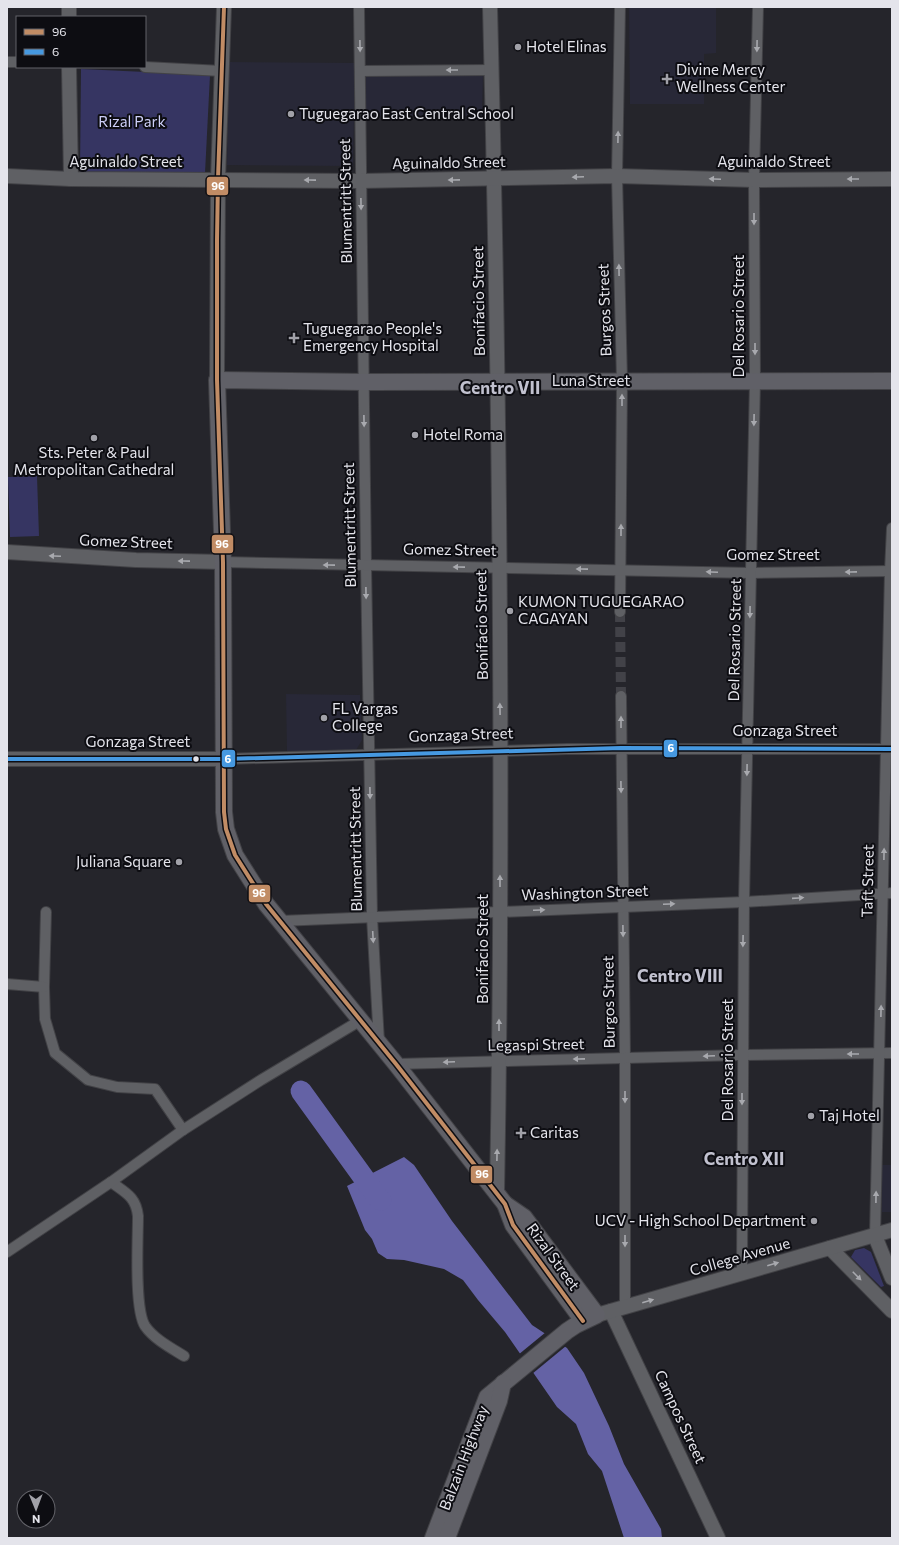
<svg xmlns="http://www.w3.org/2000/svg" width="899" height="1545" viewBox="0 0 899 1545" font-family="Commissioner,sans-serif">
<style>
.built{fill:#282837}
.green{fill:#363562}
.water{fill:#6462a5}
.pier{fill:#25252b}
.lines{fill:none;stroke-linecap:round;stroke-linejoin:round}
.river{stroke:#6462a5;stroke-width:21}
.street-tunnel{stroke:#424248;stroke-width:10;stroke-dasharray:10 5;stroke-linecap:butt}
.street-casing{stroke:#424246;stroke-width:12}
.secondary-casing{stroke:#424246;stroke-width:16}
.primary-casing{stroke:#424246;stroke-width:18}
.street{stroke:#5f6064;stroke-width:10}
.secondary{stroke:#5f6064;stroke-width:14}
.primary{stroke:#606067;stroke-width:16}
.bus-1-casing{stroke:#0d0d12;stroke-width:7}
.bus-2-casing{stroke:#0d0d12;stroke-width:7}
.bus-1{stroke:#c18c65;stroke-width:4}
.bus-2{stroke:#4699e1;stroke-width:4}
.oneway{fill:#a8a9ae}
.poi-dot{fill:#a1a1a8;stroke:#0d0d12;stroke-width:1.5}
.bus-dot{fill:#e4e4eb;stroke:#0d0d12;stroke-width:1.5}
.labels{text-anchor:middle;stroke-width:4;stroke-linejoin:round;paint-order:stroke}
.poi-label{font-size:15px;fill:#e4e4eb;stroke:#0d0d12;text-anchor:start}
.park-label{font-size:15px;fill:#cdcff8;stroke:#0d0d12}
.street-label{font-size:15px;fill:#e4e4eb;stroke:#0d0d12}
.quarter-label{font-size:17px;font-weight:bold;fill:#c1c1cf;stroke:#0d0d12}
.line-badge{stroke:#0d0d12;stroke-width:1.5}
.badge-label{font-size:11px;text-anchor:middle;font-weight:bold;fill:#fff}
</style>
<rect width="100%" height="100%" fill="#25252b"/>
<g class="built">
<path d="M629,7H716V53L704,54V104H630Z"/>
<path d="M229,62L355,63L353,166L227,165Z"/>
<path d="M366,73H483L482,116H366Z"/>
<path d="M286,694L360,695L362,740L356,750L287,752Z"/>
<path d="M881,1165H892V1212H882Z"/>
</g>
<g class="green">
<path d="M81,69L210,75L205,173H80Z"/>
<path d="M37,476L39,536L10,537L8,477Z"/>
<path d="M864,1248L871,1252L884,1286L881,1287L851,1257L855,1250Z"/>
</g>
<path class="water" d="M404,1157L414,1165L452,1221L532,1325L567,1348L584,1373L609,1426L624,1464L661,1529L662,1538H624L602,1471L588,1454L576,1424L557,1407L505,1332L478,1300L463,1280L444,1269L404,1260L387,1259L378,1253L372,1239L365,1230L347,1186Z"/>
<path class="pier" d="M546,1332L566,1346L532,1374L518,1355Z"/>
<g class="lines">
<path class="river" d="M301,1091L379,1199L381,1200"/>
<path class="street-tunnel" d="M620,612L621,696"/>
<defs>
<g id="street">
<path d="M359,7L366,565L372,917L379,1042"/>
<path d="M620,7L617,176L622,381L620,612"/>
<path d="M7,62H17"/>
<path d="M145,67L222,71"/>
<path d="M360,71L491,70"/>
<path d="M223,562L751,573L892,571"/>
<path d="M621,696L625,1058V1307"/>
<path d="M224,759L567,749H892"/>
<path d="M46,912L44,987L45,1019L55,1053L88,1080L117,1087L155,1089L183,1130"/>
<path d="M280,921L744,902L892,893"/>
<path d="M7,984L44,987"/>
<path d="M396,1064L742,1055L892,1053"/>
<path d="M111,1182C126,1193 136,1197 138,1216C138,1238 134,1309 145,1326C154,1339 171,1348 184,1356"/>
<path d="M875,1236L890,571L892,528"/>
<path d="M7,1252L111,1182L183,1130L261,1080L361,1020"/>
<path d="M742,1273L744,902L755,381L754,180L758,7"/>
</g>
<g id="secondary">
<path d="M69,7V17"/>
<path d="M490,7C500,403 504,799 497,1194"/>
<path d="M69,67L71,179"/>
<path d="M7,176L71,179L360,181L617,176L754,180L892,179"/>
<path d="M217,380L218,179L224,7"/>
<path d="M7,552L136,560L223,562"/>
<path d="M7,759H224"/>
<path d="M875,1236L892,1278"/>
<path d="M830,1248L892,1311"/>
<path d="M611,1311L718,1538"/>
<path d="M597,1315L892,1230"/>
</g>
<g id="primary">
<path d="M583,1321L513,1225L505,1204L396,1064L266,904L235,855L226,829L224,812L223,562L217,380L364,382L892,381"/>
<path d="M433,1538L487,1397L567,1331L576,1325L597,1315L524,1217L505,1204"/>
<path d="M447,1538L499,1401L503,1383"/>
</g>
</defs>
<use href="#street" class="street-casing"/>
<use href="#secondary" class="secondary-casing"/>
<use href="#primary" class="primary-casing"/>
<use href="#street" class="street"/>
<use href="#secondary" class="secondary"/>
<use href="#primary" class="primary"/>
<defs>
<path id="bus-1" d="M224,7L218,179L217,240V380L223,562L224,812L226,829L235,855L266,904L396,1064L505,1204L513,1225L583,1321"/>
<path id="bus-2" d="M7,759H224L621,748L892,749"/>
</defs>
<use href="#bus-1" class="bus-1-casing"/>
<use href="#bus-2" class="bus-2-casing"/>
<use href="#bus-1" class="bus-1"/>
<use href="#bus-2" class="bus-2"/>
</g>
<defs><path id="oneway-solid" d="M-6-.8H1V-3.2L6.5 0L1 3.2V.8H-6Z"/></defs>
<g class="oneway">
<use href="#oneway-solid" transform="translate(360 46) rotate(89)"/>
<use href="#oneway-solid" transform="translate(757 46) rotate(91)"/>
<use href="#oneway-solid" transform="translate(452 70) rotate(180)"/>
<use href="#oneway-solid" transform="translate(618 137) rotate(-89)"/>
<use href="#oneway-solid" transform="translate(578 177) rotate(178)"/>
<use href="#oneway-solid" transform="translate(715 179) rotate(-178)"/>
<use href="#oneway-solid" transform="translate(853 179) rotate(180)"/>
<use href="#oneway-solid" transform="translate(310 180) rotate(-179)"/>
<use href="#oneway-solid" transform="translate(454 180) rotate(179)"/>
<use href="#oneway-solid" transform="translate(361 204) rotate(89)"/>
<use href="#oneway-solid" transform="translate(754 219) rotate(90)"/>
<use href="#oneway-solid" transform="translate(619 270) rotate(-91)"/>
<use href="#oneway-solid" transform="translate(755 349) rotate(90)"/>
<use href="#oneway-solid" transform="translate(622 400) rotate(-90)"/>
<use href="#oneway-solid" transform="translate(754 420) rotate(91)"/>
<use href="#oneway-solid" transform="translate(364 421) rotate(89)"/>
<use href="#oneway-solid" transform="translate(621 530) rotate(-90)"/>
<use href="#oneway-solid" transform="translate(55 556) rotate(-177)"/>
<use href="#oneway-solid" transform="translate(184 561) rotate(-179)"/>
<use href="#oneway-solid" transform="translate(329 565) rotate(-179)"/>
<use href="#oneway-solid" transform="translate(459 567) rotate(-179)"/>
<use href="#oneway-solid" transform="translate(582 569) rotate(-179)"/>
<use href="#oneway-solid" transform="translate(712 572) rotate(-178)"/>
<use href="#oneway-solid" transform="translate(851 572) rotate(179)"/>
<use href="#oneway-solid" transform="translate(366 593) rotate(89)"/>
<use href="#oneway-solid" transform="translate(750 612) rotate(91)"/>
<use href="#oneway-solid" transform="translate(500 709) rotate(-91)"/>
<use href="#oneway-solid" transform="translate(621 722) rotate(-90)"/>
<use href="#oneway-solid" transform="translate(747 770) rotate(91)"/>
<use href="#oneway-solid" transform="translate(621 787) rotate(89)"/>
<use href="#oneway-solid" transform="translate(370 793) rotate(89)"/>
<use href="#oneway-solid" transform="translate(884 854) rotate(-89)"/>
<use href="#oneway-solid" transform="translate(500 881) rotate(-90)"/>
<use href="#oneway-solid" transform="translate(798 898) rotate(-4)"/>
<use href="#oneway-solid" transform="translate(669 904) rotate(-2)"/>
<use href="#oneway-solid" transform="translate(539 910) rotate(-3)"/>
<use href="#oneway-solid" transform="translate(623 931) rotate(89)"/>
<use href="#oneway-solid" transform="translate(373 937) rotate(87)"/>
<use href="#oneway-solid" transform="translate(743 941) rotate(91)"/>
<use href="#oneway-solid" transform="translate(881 1011) rotate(-89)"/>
<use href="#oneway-solid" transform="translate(499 1025) rotate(-90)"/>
<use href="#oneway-solid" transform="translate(853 1054) rotate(180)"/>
<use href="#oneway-solid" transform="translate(709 1056) rotate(178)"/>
<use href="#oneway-solid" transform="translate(579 1059) rotate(179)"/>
<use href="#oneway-solid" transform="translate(449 1062) rotate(178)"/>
<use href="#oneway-solid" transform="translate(625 1097) rotate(90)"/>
<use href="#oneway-solid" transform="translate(742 1099) rotate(90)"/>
<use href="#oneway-solid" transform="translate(497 1155) rotate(-89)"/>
<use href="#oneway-solid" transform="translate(876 1197) rotate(-89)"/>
<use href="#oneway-solid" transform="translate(625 1241) rotate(90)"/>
<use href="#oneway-solid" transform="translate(773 1264) rotate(-16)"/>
<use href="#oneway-solid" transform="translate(857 1276) rotate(45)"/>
<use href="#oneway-solid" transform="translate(648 1301) rotate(-16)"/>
</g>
<g class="poi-dot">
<circle cx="518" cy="47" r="4"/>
<path d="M665 73h4v4h4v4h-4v4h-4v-4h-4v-4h4z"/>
<circle cx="291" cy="114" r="4"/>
<path d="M292 332h4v4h4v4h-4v4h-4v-4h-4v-4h4z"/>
<circle cx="415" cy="435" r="4"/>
<circle cx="94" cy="438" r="4"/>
<circle cx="510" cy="611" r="4"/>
<circle cx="324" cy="718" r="4"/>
<circle cx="179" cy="862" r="4"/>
<circle cx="811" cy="1116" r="4"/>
<path d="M519 1127h4v4h4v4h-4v4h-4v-4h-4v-4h4z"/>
<circle cx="814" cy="1221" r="4"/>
</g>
<circle class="bus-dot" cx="196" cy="759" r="3.5"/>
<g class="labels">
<g class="poi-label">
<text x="526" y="52">Hotel Elinas</text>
<text x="676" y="75">Divine Mercy<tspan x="676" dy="17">Wellness Center</tspan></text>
<text x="299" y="119">Tuguegarao East Central School</text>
<text x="303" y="334">Tuguegarao People's<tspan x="303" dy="17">Emergency Hospital</tspan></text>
<text x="423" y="440">Hotel Roma</text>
<text x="94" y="458" text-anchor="middle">Sts. Peter &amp; Paul<tspan x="94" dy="17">Metropolitan Cathedral</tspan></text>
<text x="518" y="607">KUMON TUGUEGARAO<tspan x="518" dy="17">CAGAYAN</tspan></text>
<text x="332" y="714">FL Vargas<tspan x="332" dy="17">College</tspan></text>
<text x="171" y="867" text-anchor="end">Juliana Square</text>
<text x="819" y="1121">Taj Hotel</text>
<text x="530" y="1138">Caritas</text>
<text x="806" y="1226" text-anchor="end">UCV - High School Department</text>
</g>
<g class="park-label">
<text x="132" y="127">Rizal Park</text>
</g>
<g class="street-label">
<text x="126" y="167">Aguinaldo Street</text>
<text x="774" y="167">Aguinaldo Street</text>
<text transform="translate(449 163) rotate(-1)" y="5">Aguinaldo Street</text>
<text transform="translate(346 201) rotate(-91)" y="5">Blumentritt Street</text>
<text transform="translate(479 301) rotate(-91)" y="5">Bonifacio Street</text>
<text transform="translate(605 310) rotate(-92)" y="5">Burgos Street</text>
<text transform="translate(739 316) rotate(-90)" y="5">Del Rosario Street</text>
<text x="591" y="386">Luna Street</text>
<text transform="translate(350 525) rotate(-91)" y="5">Blumentritt Street</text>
<text transform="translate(126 542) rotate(2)" y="5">Gomez Street</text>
<text transform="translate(450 550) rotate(1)" y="5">Gomez Street</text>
<text x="773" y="560">Gomez Street</text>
<text transform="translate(482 625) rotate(-91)" y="5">Bonifacio Street</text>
<text transform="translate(735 640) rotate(-89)" y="5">Del Rosario Street</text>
<text x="785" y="736">Gonzaga Street</text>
<text transform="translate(461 735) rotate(-2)" y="5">Gonzaga Street</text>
<text x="138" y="747">Gonzaga Street</text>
<text transform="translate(356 849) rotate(-91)" y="5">Blumentritt Street</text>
<text transform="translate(868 881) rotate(-89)" y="5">Taft Street</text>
<text transform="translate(585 893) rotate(-2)" y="5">Washington Street</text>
<text transform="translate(483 949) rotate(-90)" y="5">Bonifacio Street</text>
<text transform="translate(609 1002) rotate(-91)" y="5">Burgos Street</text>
<text transform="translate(536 1045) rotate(-1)" y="5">Legaspi Street</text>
<text transform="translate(728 1060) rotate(-90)" y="5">Del Rosario Street</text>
<text transform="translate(553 1257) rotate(54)" y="5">Rizal Street</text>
<text transform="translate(740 1257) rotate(-16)" y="5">College Avenue</text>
<text transform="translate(680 1417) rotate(65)" y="5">Campos Street</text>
<text transform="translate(464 1458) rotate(-69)" y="5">Balzain Highway</text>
</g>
<g class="quarter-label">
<text x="500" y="394">Centro VII</text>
<text x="680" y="982">Centro VIII</text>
<text x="744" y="1165">Centro XII</text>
</g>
</g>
<g class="line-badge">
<rect x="206" y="176" width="23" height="20" rx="4" fill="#c18c65"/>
<rect x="211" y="534" width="23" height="20" rx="4" fill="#c18c65"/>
<rect x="663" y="739" width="15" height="19" rx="4" fill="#4699e1"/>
<rect x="221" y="749" width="15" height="19" rx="4" fill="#4699e1"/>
<rect x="248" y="884" width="23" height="19" rx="4" fill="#c18c65"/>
<rect x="470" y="1165" width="23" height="19" rx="4" fill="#c18c65"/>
</g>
<g class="badge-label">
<text x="218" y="190">96</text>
<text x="222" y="548">96</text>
<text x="671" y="752">6</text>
<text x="228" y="763">6</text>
<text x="259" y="897">96</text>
<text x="482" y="1178">96</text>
</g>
<rect width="899" height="1545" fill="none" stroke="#e4e4eb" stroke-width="16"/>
<rect x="16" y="16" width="130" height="52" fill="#0d0d12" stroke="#636369"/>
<rect x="24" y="29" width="20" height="6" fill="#c18c65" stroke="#636369"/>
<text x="52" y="36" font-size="12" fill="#e4e4eb">96</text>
<rect x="24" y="49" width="20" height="6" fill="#4699e1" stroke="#636369"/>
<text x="52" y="56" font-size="12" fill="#e4e4eb">6</text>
<g transform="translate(36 1509) rotate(179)"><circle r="19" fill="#0d0d12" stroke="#636369"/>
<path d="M0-3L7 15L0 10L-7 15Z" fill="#a1a1a8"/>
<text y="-6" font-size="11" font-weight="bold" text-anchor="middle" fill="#e4e4eb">N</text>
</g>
</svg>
